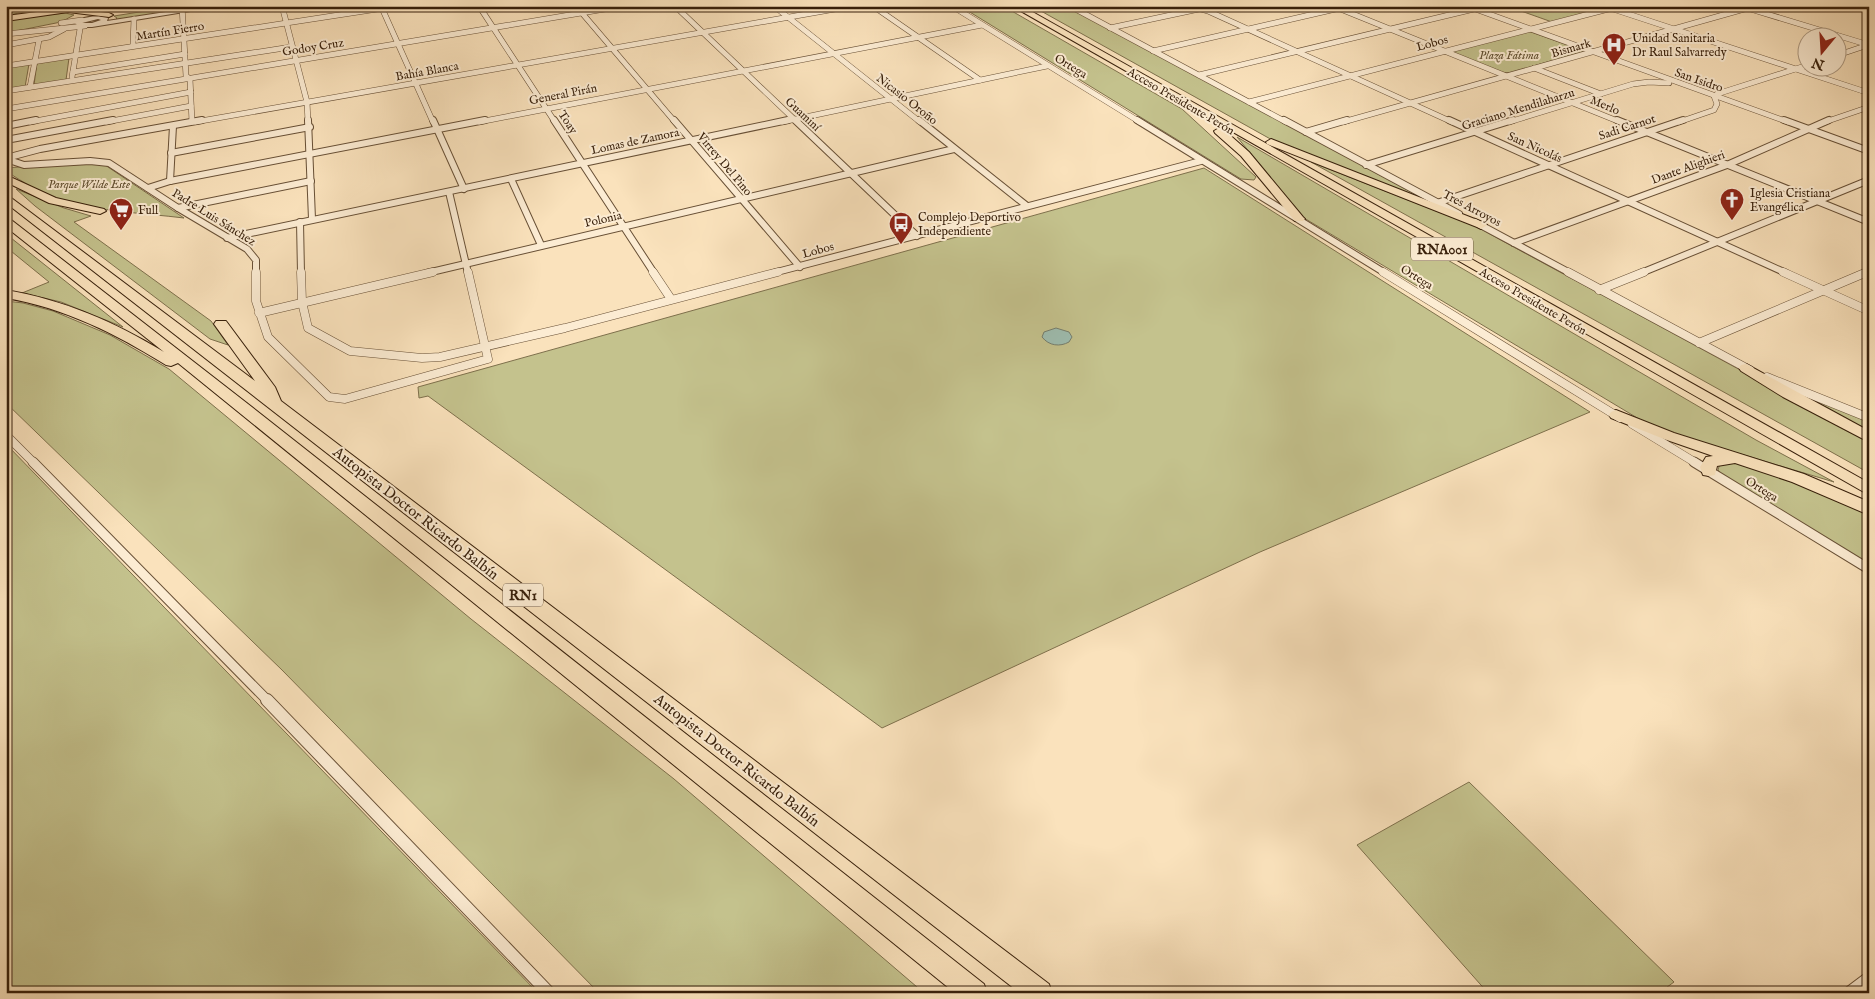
<svg xmlns="http://www.w3.org/2000/svg" width="1875" height="999" viewBox="0 0 1875 999" font-family="'IM FELL English',serif">
<style>
.green{fill:#c4c28d;stroke:#7e704c}
.water{fill:#9ebeb1;stroke:#757e6e}
.lines{fill:none;stroke-linecap:round;stroke-linejoin:round}
.minor-far4-casing{stroke:#685036;stroke-width:6}
.minor-far3-casing{stroke:#685036;stroke-width:8}
.minor-far2-casing{stroke:#685036;stroke-width:9}
.minor-far1-casing{stroke:#685036;stroke-width:11}
.minor-casing{stroke:#685036;stroke-width:14}
.tertiary-casing{stroke:#685036;stroke-width:2}
.motorway-casing{stroke:#371f0a;stroke-width:2}
.minor-far4{stroke:#fcecd3;stroke-width:5}
.minor-far3{stroke:#fcecd3;stroke-width:6}
.minor-far2{stroke:#fcecd3;stroke-width:8}
.minor-far1{stroke:#fcecd3;stroke-width:9}
.minor{stroke:#fcecd3;stroke-width:12}
.tertiary{fill:#fcecd3;fill-rule:evenodd}
.motorway{fill:#fae2bc;fill-rule:evenodd}
.labels{text-anchor:middle;stroke-width:4;stroke-linejoin:round;paint-order:stroke}
.far-street-label{font-size:12px;fill:#371f0a;stroke:#fcecd3}
.far-poi-label{font-size:12px;fill:#371f0a;stroke:#fcecd3;text-anchor:start}
.far-park-label{font-size:12px;font-style:italic;fill:#615031;stroke:#fcecd3}
.shield{fill:#fcecd3;stroke:#725c46;stroke-width:1}
.shield-label{font-size:14px;font-weight:bold;fill:#371f0a}
.street-label{font-size:15px;fill:#371f0a;stroke:#fcecd3}
</style>
<rect width="100%" height="100%" fill="#fae2bc"/>
<filter id="stains"><feTurbulence type="fractalNoise" baseFrequency=".004" numOctaves="4"/><feColorMatrix values="0 0 0 0 .2 0 0 0 0 .09 0 0 0 0 .02 0 0 0 .5 -.17"/></filter>
<radialGradient id="worn" r=".72"><stop offset=".6" stop-color="#630" stop-opacity="0"/><stop offset="1" stop-color="#630" stop-opacity=".3"/></radialGradient>
<g class="green">
<path d="M6,6H67L6,15Z"/>
<path d="M177,6V11L114,21L117,18L114,16Z"/>
<path d="M960,6H1003L1182,109L1256,177L1254,180L1241,179Z"/>
<path d="M1032,6H1067L1439,207L1274,141Z"/>
<path d="M1507,6H1563L1585,13L1552,22Z"/>
<path d="M65,13L74,15L61,22L6,33V20Z"/>
<path d="M1528,31L1584,51L1510,73L1500,72L1454,53V51Z"/>
<path d="M69,58L66,80L34,85L37,63Z"/>
<path d="M29,64L25,87L6,90V68Z"/>
<path d="M1237,137L1756,440L1834,482L1654,428L1304,218Z"/>
<path d="M79,162L105,165L184,218C144,213 100,212 61,200C41,193 24,183 6,171V168Z"/>
<path d="M1311,162L1477,227L1869,440V473Z"/>
<path d="M1204,168L1590,412L1260,552L882,728L428,396L419,398L418,387Z"/>
<path d="M16,189L64,208L91,216L74,222L211,321L228,345L210,339L35,206Z"/>
<path d="M6,234L123,327L61,302L22,293L49,282L6,247Z"/>
<path d="M6,301L23,303L53,311L110,335L169,369L471,619L674,779L924,993H599L282,670L6,403Z"/>
<path d="M1780,385L1869,421V433Z"/>
<path d="M6,444L538,993H6Z"/>
<path d="M1732,462C1779,475 1824,494 1869,515V565L1726,478L1718,470L1720,463Z"/>
<path d="M1469,782L1674,982L1659,993H1488L1357,845Z"/>
</g>
<path class="water" d="M1056,328L1069,332L1072,337L1069,342C1060,347 1049,346 1042,337L1044,332Z"/>
<g class="lines">
<defs>
<g id="minor-far4">
<path d="M182,6L186,76L190,79L192,122"/>
<path d="M282,6L307,102L308,122"/>
<path d="M381,6L433,122"/>
<path d="M479,6L555,122"/>
<path d="M576,6L675,122"/>
<path d="M675,6L797,122"/>
<path d="M774,6L920,122"/>
<path d="M873,6L980,80"/>
<path d="M952,6L1140,122"/>
<path d="M1070,6L1286,122"/>
<path d="M1191,6L1208,11L1452,122"/>
<path d="M1333,6L1620,122"/>
<path d="M1467,6L1788,122"/>
<path d="M1855,6L1869,9"/>
<path d="M1610,8L1869,93"/>
<path d="M1747,8L1869,45"/>
<path d="M61,23L82,20"/>
<path d="M1110,28L1199,9"/>
<path d="M6,34L85,26"/>
<path d="M133,44L134,19"/>
<path d="M6,45L49,37L64,29"/>
<path d="M1153,51L1340,8"/>
<path d="M1838,55L1868,45"/>
<path d="M6,66L397,6"/>
<path d="M1534,68L1601,94"/>
<path d="M73,72L185,54"/>
<path d="M1199,75L1474,9"/>
<path d="M72,77L80,29L79,25"/>
<path d="M30,87L39,40"/>
<path d="M6,91L291,47"/>
<path d="M1249,102L1620,6"/>
<path d="M6,109L623,6"/>
<path d="M30,122L191,92"/>
<path d="M106,122L191,106"/>
<path d="M195,122L852,6"/>
<path d="M479,122L982,25"/>
<path d="M782,122L1047,66"/>
<path d="M1343,122L1755,6"/>
<path d="M1509,122L1633,84L1649,82L1669,83"/>
<path d="M1679,122L1714,110L1717,104L1714,96L1717,94L1808,65"/>
<path d="M1825,122L1869,107"/>
</g>
<g id="minor-far3">
<path d="M308,120L312,219"/>
<path d="M433,120L464,189"/>
<path d="M554,120L654,273"/>
<path d="M674,120L800,267"/>
<path d="M795,120L917,236"/>
<path d="M919,120L1027,206"/>
<path d="M1137,120L1385,273"/>
<path d="M1284,120L1459,214"/>
<path d="M1449,120L1786,273"/>
<path d="M1617,120L1869,222"/>
<path d="M1784,120L1869,151"/>
<path d="M6,126L36,120"/>
<path d="M1306,132L1347,120"/>
<path d="M6,140L113,120"/>
<path d="M171,153L310,127"/>
<path d="M6,158L40,149L202,120"/>
<path d="M6,159L24,165L90,161L109,163L178,208L247,249L256,260V273"/>
<path d="M1366,165L1513,120"/>
<path d="M511,179L541,245"/>
<path d="M170,181L173,126"/>
<path d="M148,188L170,181L485,120"/>
<path d="M449,192L468,273"/>
<path d="M1437,203L1683,120"/>
<path d="M178,208L311,181"/>
<path d="M300,222L301,273"/>
<path d="M1475,222L1570,273"/>
<path d="M227,238L788,120"/>
<path d="M1514,243L1727,165L1829,120"/>
<path d="M427,273L954,149"/>
<path d="M773,273L1201,161"/>
<path d="M1641,273L1869,180"/>
<path d="M1864,273L1869,271"/>
</g>
<g id="minor-far2">
<path d="M256,272V301L268,337L329,397L345,399L488,359L468,272"/>
<path d="M301,272L302,302L308,328L350,351L422,358L440,357L565,328L778,272"/>
<path d="M653,272L671,299"/>
<path d="M1383,272L1620,418"/>
<path d="M1568,272L1750,370"/>
<path d="M1783,272L1869,311"/>
<path d="M1599,290L1644,272"/>
<path d="M259,313L433,272"/>
<path d="M1699,343L1867,272"/>
<path d="M1767,377L1869,418"/>
<path d="M1632,424L1696,463"/>
<path d="M6,435L34,463"/>
</g>
<g id="minor-far1">
<path d="M33,462L268,701"/>
<path d="M1694,462L1869,569"/>
</g>
<g id="minor">
<path d="M267,700L549,993"/>
<path d="M1849,993L1869,978"/>
</g>
<path id="tertiary" d="M205,6H221L92,27H84L74,23C84,16 96,15 108,18L107,21ZM98,19L101,20L92,23H82Z"/>
<g id="motorway">
<path d="M1012,6H1022L1869,483V495Z"/>
<path d="M68,8L109,13L113,15L109,17L68,12L6,21V16Z"/>
<path d="M1219,128L1223,129L1249,152L1303,217L1305,219L1303,221H1295L1241,156L1215,133L1214,131Z"/>
<path d="M1271,139L1485,223L1487,225L1481,229L1477,227L1267,144L1266,142Z"/>
<path d="M6,175L56,198L104,209L106,211L100,214L49,203L6,182Z"/>
<path d="M6,194L255,381L214,324L216,321H226L275,387L281,401L1049,984L1052,993H1020L6,203Z"/>
<path d="M6,218L10,219L248,404L984,984L987,993H955L178,363L171,366L166,365C116,334 65,308 6,298V290C64,300 115,322 164,352L6,227Z"/>
<path d="M1746,364L1869,431V442L1783,397L1741,371L1739,368L1741,365Z"/>
<path d="M1616,410L1674,433L1804,474L1869,502V515L1792,482L1735,463L1717,466L1715,475L1709,476L1703,475L1700,467L1706,457L1713,456L1664,439L1611,418L1609,415L1611,412Z"/>
</g>
</defs>
<use href="#minor-far4" class="minor-far4-casing"/>
<use href="#minor-far3" class="minor-far3-casing"/>
<use href="#minor-far2" class="minor-far2-casing"/>
<use href="#minor-far1" class="minor-far1-casing"/>
<use href="#minor" class="minor-casing"/>
<use href="#tertiary" class="tertiary-casing"/>
<use href="#motorway" class="motorway-casing"/>
<use href="#minor-far4" class="minor-far4"/>
<use href="#minor-far3" class="minor-far3"/>
<use href="#minor-far2" class="minor-far2"/>
<use href="#minor-far1" class="minor-far1"/>
<use href="#minor" class="minor"/>
<use href="#tertiary" class="tertiary"/>
<use href="#motorway" class="motorway"/>
</g>
<defs>
<symbol id="hospital-pin" viewBox="-11 -11 22 30"><path d="M0 17L-7.5 6A9.5 9.5 0 1 1 7.5 6Z" fill="#8f2418" stroke="#fcecd3"/><path d="M-5-5h3v3.5h4V-5h3V5h-3V1.5h-4V5h-3Z" fill="#fff"/></symbol>
<symbol id="church-pin" viewBox="-11 -11 22 30"><path d="M0 17L-7.5 6A9.5 9.5 0 1 1 7.5 6Z" fill="#8f2418" stroke="#fcecd3"/><path d="M-1.2-6h2.4v3.5h3.3v2.4h-3.3V6h-2.4V-.1h-3.3v-2.4h3.3Z" fill="#fff"/></symbol>
<symbol id="supermarket-pin" viewBox="-11 -11 22 30"><path d="M0 17L-7.5 6A9.5 9.5 0 1 1 7.5 6Z" fill="#8f2418" stroke="#fcecd3"/><path d="M-6-5.5h2.5l.6 2H6L4.5 2H-2.5L-4.4-4H-6ZM-1.5 3.2a1.3 1.3 0 1 0 .1 0ZM3 3.2a1.3 1.3 0 1 0 .1 0Z" fill="#fff"/></symbol>
<symbol id="bus-pin" viewBox="-11 -11 22 30"><path d="M0 17L-7.5 6A9.5 9.5 0 1 1 7.5 6Z" fill="#8f2418" stroke="#fcecd3"/><path d="M-5-6H5V4H4V6H2V4H-2V6H-4V4H-5ZM-3.5-4V0h7V-4ZM-3.5 1.2v1.5H-2V1.2ZM2 1.2v1.5H3.5V1.2Z" fill="#fff"/></symbol>
</defs>
<g fill-rule="evenodd">
<use href="#hospital-pin" x="1600" y="31" width="28" height="38"/>
<use href="#church-pin" x="1718" y="186" width="28" height="38"/>
<use href="#supermarket-pin" x="107" y="196" width="28" height="38"/>
<use href="#bus-pin" x="887" y="210" width="28" height="38"/>
</g>
<g class="labels">
<g class="far-street-label">
<text transform="translate(170 31) rotate(-9)" y="4">Martín Fierro</text>
<text transform="translate(1432 43) rotate(-15)" y="4">Lobos</text>
<text transform="translate(313 47) rotate(-9)" y="4">Godoy Cruz</text>
<text transform="translate(1571 48) rotate(-16)" y="4">Bismark</text>
<text transform="translate(1071 66) rotate(31)" y="4">Ortega</text>
<text transform="translate(427 71) rotate(-10)" y="4">Bahía Blanca</text>
<text transform="translate(1699 80) rotate(19)" y="4">San Isidro</text>
<text transform="translate(563 94) rotate(-11)" y="4">General Pirán</text>
<text transform="translate(907 99) rotate(38)" y="4">Nicasio Oroño</text>
<text transform="translate(1181 101) rotate(30)" y="4">Acceso Presidente Perón</text>
<text transform="translate(1605 105) rotate(23)" y="4">Merlo</text>
<text transform="translate(1518 109) rotate(-17)" y="4">Graciano Mendilaharzu</text>
<text transform="translate(803 114) rotate(43)" y="4">Guaminí</text>
<text transform="translate(568 122) rotate(57)" y="4">Toay</text>
<text transform="translate(1627 127) rotate(-18)" y="4">Sadi Carnot</text>
<text transform="translate(635 141) rotate(-12)" y="4">Lomas de Zamora</text>
<text transform="translate(1535 147) rotate(24)" y="4">San Nicolás</text>
<text transform="translate(725 164) rotate(50)" y="4">Virrey Del Pino</text>
<text transform="translate(1688 167) rotate(-20)" y="4">Dante Alighieri</text>
<text transform="translate(1472 208) rotate(28)" y="4">Tres Arroyos</text>
<text transform="translate(214 217) rotate(32)" y="4">Padre Luis Sánchez</text>
<text transform="translate(603 219) rotate(-13)" y="4">Polonia</text>
<text transform="translate(818 250) rotate(-15)" y="4">Lobos</text>
<text transform="translate(1417 277) rotate(32)" y="4">Ortega</text>
<text transform="translate(1533 301) rotate(30)" y="4">Acceso Presidente Perón</text>
<text transform="translate(1762 489) rotate(32)" y="4">Ortega</text>
</g>
<g class="far-poi-label">
<text x="1632" y="42">Unidad Sanitaria<tspan x="1632" dy="14">Dr Raul Salvarredy</tspan></text>
<text x="1750" y="197">Iglesia Cristiana<tspan x="1750" dy="14">Evangélica</tspan></text>
<text x="138" y="214">Full</text>
<text x="918" y="221">Complejo Deportivo<tspan x="918" dy="14">Independiente</tspan></text>
</g>
<g class="far-park-label">
<text x="1509" y="59">Plaza Fátima</text>
<text x="89" y="188">Parque Wilde Este</text>
</g>
<g class="shield">
<rect x="1411" y="237.5" width="62" height="23" rx="4"/>
<rect x="503" y="583.5" width="40" height="23" rx="4"/>
</g>
<g class="shield-label">
<text x="1442" y="254">RNA001</text>
<text x="523" y="600">RN1</text>
</g>
<g class="street-label">
<text transform="translate(416 513) rotate(38)" y="5">Autopista Doctor Ricardo Balbín</text>
<text transform="translate(737 760) rotate(38)" y="5">Autopista Doctor Ricardo Balbín</text>
</g>
</g>
<rect width="1875" height="999" fill="none" stroke="#fae2bc" stroke-width="25"/>
<rect x="8" y="8" width="1860" height="984" fill="none" stroke="#371f0a" stroke-width="2.5"/>
<rect x="12" y="12" width="1850" height="974" fill="none" stroke="#371f0a"/>
<g transform="translate(1822 52) rotate(198)"><circle r="24" fill="#fcecd3" stroke="#ad9a83"/>
<path d="M0-4L9 19L0 12L-9 19Z" fill="#8f2418"/>
<text y="-8" font-size="14" font-weight="bold" text-anchor="middle" fill="#371f0a">N</text>
</g>
<rect width="100%" height="100%" filter="url(#stains)"/>
<rect width="100%" height="100%" fill="url(#worn)"/>
</svg>
